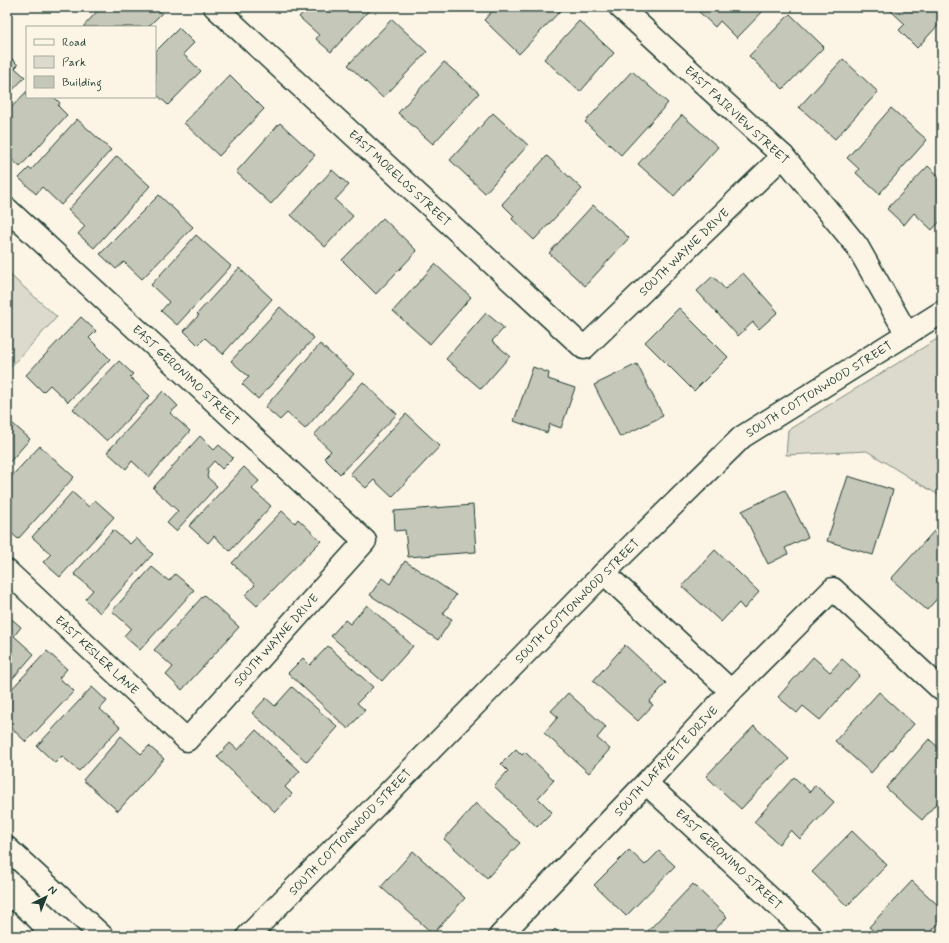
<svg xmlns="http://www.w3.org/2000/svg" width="949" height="943" viewBox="0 0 949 943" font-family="Mynerve,sans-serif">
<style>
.green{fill:#dcdacc;stroke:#7e8c80}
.building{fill:#c5c7b9;stroke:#1f3d34}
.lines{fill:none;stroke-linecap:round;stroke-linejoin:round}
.minor-casing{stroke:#1f3d34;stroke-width:25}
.major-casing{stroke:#1f3d34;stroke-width:25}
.minor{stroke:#fcf5e5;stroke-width:22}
.major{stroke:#fcf5e5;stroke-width:22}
.labels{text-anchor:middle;stroke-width:4;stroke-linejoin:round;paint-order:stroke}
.street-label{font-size:12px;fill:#1f3d34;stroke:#fcf5e5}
</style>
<rect width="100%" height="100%" fill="#fcf5e5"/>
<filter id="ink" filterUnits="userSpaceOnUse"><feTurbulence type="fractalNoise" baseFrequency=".025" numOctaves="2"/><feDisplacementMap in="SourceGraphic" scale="8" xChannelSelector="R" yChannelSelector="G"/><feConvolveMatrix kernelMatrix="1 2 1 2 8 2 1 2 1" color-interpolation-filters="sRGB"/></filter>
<g filter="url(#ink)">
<g class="green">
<path d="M7,272L57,317L7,371Z"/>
<path d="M942,336V497L910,478L867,451L786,455L788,430Z"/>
</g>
<g class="building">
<path d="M101,7H155L162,13L148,27H83Z"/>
<path d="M308,7H372L331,52L316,39L319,35L299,17Z"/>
<path d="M496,7H564L519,54L484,20Z"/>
<path d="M700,7H767L737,38L720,21L715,27L697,10Z"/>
<path d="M893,7H942V21L917,48L899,30L905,24L890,10Z"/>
<path d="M790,14L824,47L783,89L749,56Z"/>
<path d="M392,19L427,52L383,98L348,65Z"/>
<path d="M579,21L614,53L580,92L544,59Z"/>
<path d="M179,28L194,43L183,54L201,71L168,105L155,93V52Z"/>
<path d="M7,54L18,65L15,68L25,77L7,96Z"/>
<path d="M843,59L878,92L835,139L799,107Z"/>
<path d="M444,62L479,93L433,144L398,113Z"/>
<path d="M632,71L668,103L621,155L585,122Z"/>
<path d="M230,75L264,109L219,156L184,123Z"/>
<path d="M27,91V97H54L60,103L58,106L67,115L20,167L7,155V112Z"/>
<path d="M891,108L927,140L879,194L856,173L859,169L847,158Z"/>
<path d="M493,113L528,145L485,193L450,160Z"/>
<path d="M682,115L718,147L674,196L638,164Z"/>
<path d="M77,119L111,150L61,205L42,187L36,194L19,178L29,168L31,170Z"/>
<path d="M280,123L315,155L271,204L236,172Z"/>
<path d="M117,156L150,186L94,248L78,234L85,226L68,210Z"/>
<path d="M547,156L582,189L534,240L512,219L514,216L502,204Z"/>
<path d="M928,166L942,179V219L932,230L914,213L904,225L887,209Z"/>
<path d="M332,170L349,185L335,200L353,216L325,247L291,215Z"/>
<path d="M159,195L193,227L142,279L124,262L116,269L100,254Z"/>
<path d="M593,205L629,238L585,286L549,253Z"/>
<path d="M383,218L417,251L376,294L342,260Z"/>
<path d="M196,235L231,266L177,325L161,311L169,302L151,285Z"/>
<path d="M435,264L471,297L430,344L393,311Z"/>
<path d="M239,268L272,299L223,354L205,338L198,345L184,331L199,315L197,314Z"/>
<path d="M743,273L778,312L759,329L753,322L738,336L697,291L713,276L725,289Z"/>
<path d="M280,307L314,338L258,399L242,384L249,377L231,361Z"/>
<path d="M679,308L728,357L694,391L645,342Z"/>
<path d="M486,313L504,328L492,341L510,356L481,389L446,359Z"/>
<path d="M81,317L96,331L89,338L110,359L68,402L50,385L43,392L26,375Z"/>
<path d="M320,344L354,374L305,429L287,413L280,420L265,407Z"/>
<path d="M119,361L133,374L130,377L150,396L107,441L73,409Z"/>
<path d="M637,364L663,416L620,437L594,385Z"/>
<path d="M533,367L549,373L548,379L575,388L561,428L550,424L547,433L514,421Z"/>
<path d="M363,382L397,414L340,474L324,458L331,451L314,435Z"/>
<path d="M163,391L178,406L170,413L190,431L149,477L132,461L126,469L107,452Z"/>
<path d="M406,414L440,446L392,497L374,480L366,488L350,474Z"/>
<path d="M12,423L30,439L7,465V429Z"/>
<path d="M200,436L214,450L219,445L233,458L222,469L214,461L207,469L208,472L207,477L217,486L176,531L167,523L178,511L153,488Z"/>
<path d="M40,446L74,477L18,539L7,529V481Z"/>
<path d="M244,467L259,481L252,489L271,506L230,551L214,536L208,543L189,526Z"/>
<path d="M848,476L893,490L873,555L827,541Z"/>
<path d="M785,490L808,537L785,548L788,554L768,564L742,511Z"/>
<path d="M72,492L89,507L95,500L114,517L60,577L43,562L51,554L32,537Z"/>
<path d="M473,505L476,552L408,557L405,530L395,531L394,511Z"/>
<path d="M282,511L295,523L298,519L321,541L257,606L245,595L255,585L232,563Z"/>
<path d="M113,530L130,544L136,538L153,554L100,613L85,599L93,590L74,574Z"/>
<path d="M934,531L942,538V593L927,610L891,579Z"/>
<path d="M715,550L759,592L744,609L739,603L721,622L682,586Z"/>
<path d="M405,561L456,595L443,614L452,619L438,640L370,595L382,578L390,584Z"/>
<path d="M152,567L169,581L175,574L194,590L140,650L124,636L131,628L112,611Z"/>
<path d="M204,595L239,627L182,690L166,675L173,667L154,650Z"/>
<path d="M367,605L413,646L382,681L331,636L345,620L350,624Z"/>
<path d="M7,615L21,627L14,636L34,654L7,685Z"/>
<path d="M625,645L666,683L649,702L653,705L638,721L593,681Z"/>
<path d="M328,646L373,687L357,703L365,710L348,729L288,673L303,658L310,665Z"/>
<path d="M47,651L67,669L59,678L74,691L26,742L7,724V694Z"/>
<path d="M813,657L830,672L842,659L860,675L820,720L803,706L797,713L778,697Z"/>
<path d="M92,687L107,701L100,709L120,727L79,771L62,756L55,763L37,746Z"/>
<path d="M292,687L338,727L307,762L252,713L266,698L275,706Z"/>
<path d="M879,692L914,724L871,773L835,741Z"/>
<path d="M568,693L606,727L597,738L610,749L589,773L544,733L558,717L551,711Z"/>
<path d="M754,726L789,759L741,809L706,776Z"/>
<path d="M256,730L300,771L285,787L292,794L275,812L217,757L230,743L238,750Z"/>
<path d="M121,736L141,754L149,746L164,759L118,811L83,780Z"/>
<path d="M929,739L940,749L942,747V797L922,820L886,788Z"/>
<path d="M516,749L522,755L525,752L554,780L538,798L552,812L537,827L494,786L508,771L501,764Z"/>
<path d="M794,777L810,792L815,785L834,802L800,839L791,830L779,844L754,822Z"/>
<path d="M476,803L520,843L487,878L444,839Z"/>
<path d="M852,831L887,865L847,906L812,872Z"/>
<path d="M629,850L645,865L659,851L675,866L626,916L594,885Z"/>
<path d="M413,851L465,898L433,934L381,887Z"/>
<path d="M912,881L942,909V920L927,936H879L869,927Z"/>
<path d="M693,884L727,917L709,936H647L645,934Z"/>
<path d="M555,929L562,936H548Z"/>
</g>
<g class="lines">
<defs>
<g id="minor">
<path d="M215,7L584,348L783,156"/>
<path d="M620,7L783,156L857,246L907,334"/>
<path d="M7,209L365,541L187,740L7,571"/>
<path d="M604,573L731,691"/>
<path d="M646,783L811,936"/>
<path d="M248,936L604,573L742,437L942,312"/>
<path d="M500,936L646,783L731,691L833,589L942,690"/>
</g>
<g id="major">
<path d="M7,848L102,936"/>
<path d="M7,922L22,936"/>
</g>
</defs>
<use href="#minor" class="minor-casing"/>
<use href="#major" class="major-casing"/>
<use href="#minor" class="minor"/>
<use href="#major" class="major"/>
</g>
</g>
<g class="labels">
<g class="street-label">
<text transform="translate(737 115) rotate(43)" y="4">EAST FAIRVIEW STREET</text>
<text transform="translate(400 178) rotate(43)" y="4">EAST MORELOS STREET</text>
<text transform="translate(684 252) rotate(-44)" y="4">SOUTH WAYNE DRIVE</text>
<text transform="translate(186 375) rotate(43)" y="4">EAST GERONIMO STREET</text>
<text transform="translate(819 389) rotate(-32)" y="4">SOUTH COTTONWOOD STREET</text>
<text transform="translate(577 601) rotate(-45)" y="4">SOUTH COTTONWOOD STREET</text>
<text transform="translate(276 640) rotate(-48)" y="4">SOUTH WAYNE DRIVE</text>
<text transform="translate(97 655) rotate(43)" y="4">EAST KESLER LANE</text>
<text transform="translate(666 761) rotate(-47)" y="4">SOUTH LAFAYETTE DRIVE</text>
<text transform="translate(350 832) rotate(-46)" y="4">SOUTH COTTONWOOD STREET</text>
<text transform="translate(729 859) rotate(43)" y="4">EAST GERONIMO STREET</text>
</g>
</g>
<rect width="949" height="943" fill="none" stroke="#fcf5e5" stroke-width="24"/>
<rect x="12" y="12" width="925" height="919" fill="none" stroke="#1f3d34" stroke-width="1.5" filter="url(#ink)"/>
<rect x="26" y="26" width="130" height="72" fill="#fcf5e5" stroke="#a4ab9e"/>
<rect x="34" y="39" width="20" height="6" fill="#fcf5e5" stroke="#a4ab9e"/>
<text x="62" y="46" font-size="12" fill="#1f3d34">Road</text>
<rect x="34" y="56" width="20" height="12" fill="#dcdacc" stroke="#a4ab9e"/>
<text x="62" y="66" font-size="12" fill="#1f3d34">Park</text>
<rect x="34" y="76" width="20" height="12" fill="#c5c7b9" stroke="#a4ab9e"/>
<text x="62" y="86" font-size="12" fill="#1f3d34">Building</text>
<g transform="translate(46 897) rotate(43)" stroke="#fcf5e5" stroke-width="3" paint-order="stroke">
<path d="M0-3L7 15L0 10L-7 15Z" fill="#1f3d34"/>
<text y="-6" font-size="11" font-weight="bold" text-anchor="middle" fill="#1f3d34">N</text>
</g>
</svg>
